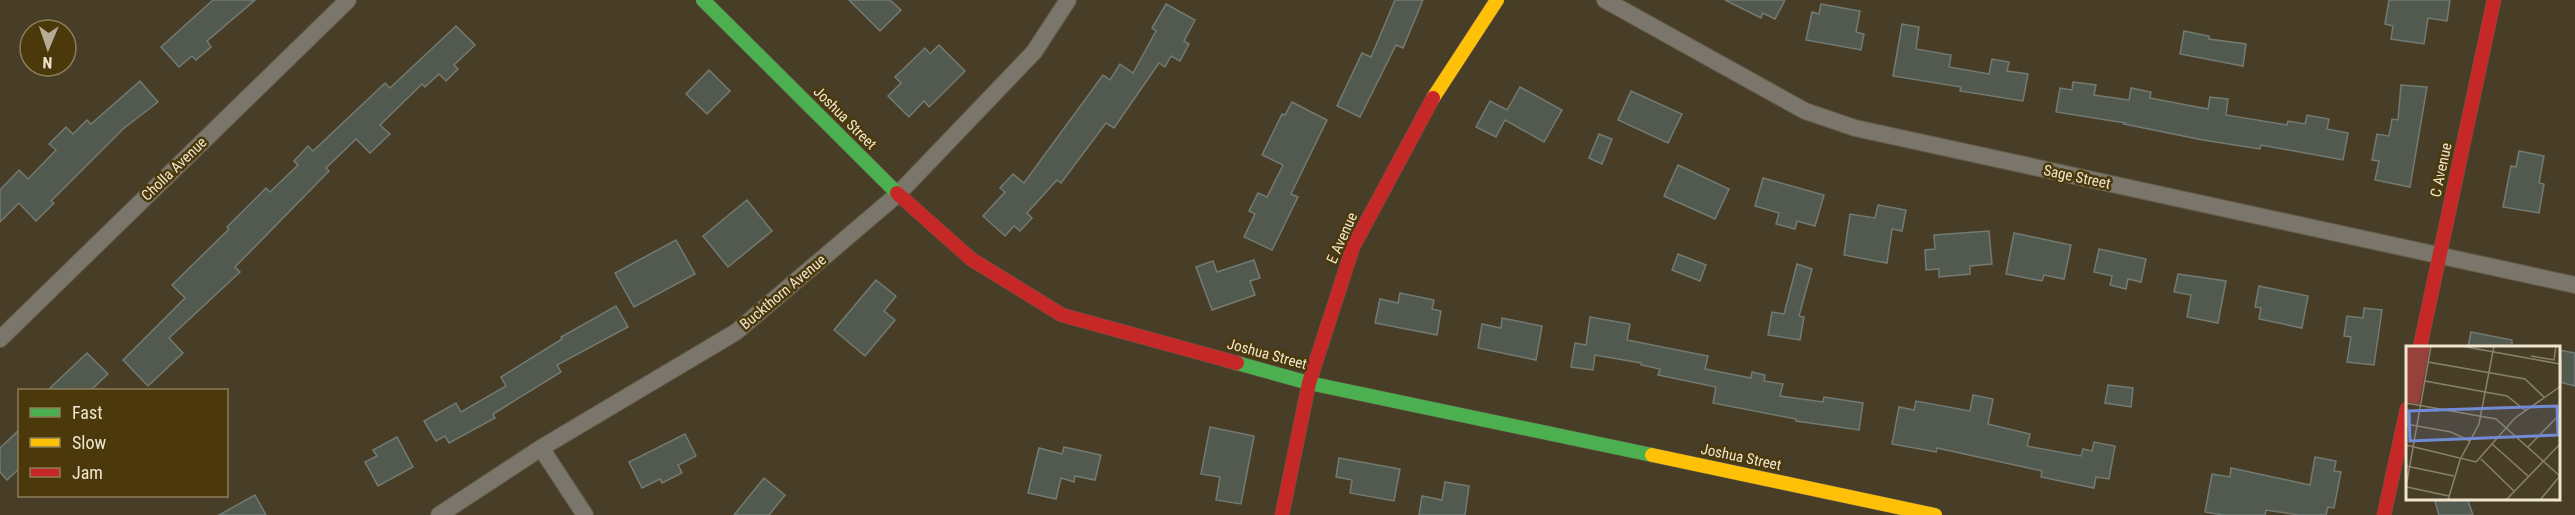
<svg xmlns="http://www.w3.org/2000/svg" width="2575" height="515" viewBox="0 0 2575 515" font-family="'Roboto Condensed',sans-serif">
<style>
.building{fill:#525a50;stroke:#737a72;stroke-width:1.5}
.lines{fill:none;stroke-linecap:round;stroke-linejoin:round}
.street-casing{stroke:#645b48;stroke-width:18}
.fast-casing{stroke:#645b48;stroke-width:15}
.slow-casing{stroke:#645b48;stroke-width:15}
.jam-casing{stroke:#645b48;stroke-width:15}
.street{stroke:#7b766b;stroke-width:16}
.fast{stroke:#4caf50;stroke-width:14}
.slow{stroke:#ffc107;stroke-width:14}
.jam{stroke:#c62828;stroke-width:14}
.labels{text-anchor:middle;stroke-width:5;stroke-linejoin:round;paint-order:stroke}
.street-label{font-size:15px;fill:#f0e5cf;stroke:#4b390c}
.inset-road{fill:none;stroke:#8b816a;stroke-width:1.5}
.view{fill:#718ad4;fill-opacity:0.15;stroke:#718ad4;stroke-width:3}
.inset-edge{fill:none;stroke:#f0e5cf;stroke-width:3}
</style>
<rect width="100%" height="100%" fill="#483e27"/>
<g class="building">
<path d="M213,0H255L207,41L211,47L196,60L192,56L179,67L161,47Z"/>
<path d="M849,0H890L901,10L880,31Z"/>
<path d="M1395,0H1423L1403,48L1396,45L1360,117L1337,106L1362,53L1371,57Z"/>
<path d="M1725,0H1785L1775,19L1763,13L1761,18Z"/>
<path d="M2389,0H2450L2447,21L2428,18L2424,44L2391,39L2393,26L2385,24Z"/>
<path d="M1166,4L1195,20L1184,41L1189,44L1180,61L1171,56L1165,67L1159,63L1114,128L1106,123L1061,183L1057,180L1027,213L1032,218L1020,231L1014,226L1005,236L983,216L1005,192L1000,188L1013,174L1024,183L1103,75L1110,80L1120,64L1133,73L1156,31L1152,28Z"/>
<path d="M1821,4L1860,11L1856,32L1864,34L1861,50L1806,40L1812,12L1819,14Z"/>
<path d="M1902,24L1919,27L1916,49L1951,55L1949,67L1989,74L1992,59L2009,62L2007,71L2028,74L2023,101L1960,91L1961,87L1893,76Z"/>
<path d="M456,26L475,45L454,65L458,69L446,81L439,74L425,87L422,84L380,125L390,134L370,153L356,139L326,168L329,171L235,267L240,272L169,338L183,353L148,386L123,360L185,298L172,285L229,229L227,227L266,188L270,192L298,165L294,161L308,146L313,151L385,83L390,88Z"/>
<path d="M2184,31L2209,36V39L2246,44L2243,66L2180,54Z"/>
<path d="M939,45L965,71L929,107L924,101L909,117L888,96L901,83L895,77L925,48L930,54Z"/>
<path d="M709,70L730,91L707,114L686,94Z"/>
<path d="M140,81L158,102L123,129L51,201L54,203L36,221L19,203L0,222V190L19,170L28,179L56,150L49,144L66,127L73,134L87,120L91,124Z"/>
<path d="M2073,82L2096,85L2094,95L2129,100L2131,88L2151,92L2150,98L2208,109L2210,97L2228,99L2226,115L2287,125L2288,121L2305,124L2307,115L2329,119L2327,129L2348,133L2343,160L2261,145L2260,149L2203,140L2124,124L2125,123L2056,112L2060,88L2072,90Z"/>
<path d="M2401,85L2427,87L2410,187L2375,180L2379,161L2372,160L2377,134L2389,136L2392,119L2398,120Z"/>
<path d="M1520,87L1562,110L1544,142L1505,120L1496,137L1476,127L1490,101L1507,110Z"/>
<path d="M1631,91L1682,114L1668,143L1618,120Z"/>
<path d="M1292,102L1327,120L1291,194L1298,197L1272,250L1244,237L1255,214L1249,211L1258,193L1267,197L1283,165L1262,155L1282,114L1285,115Z"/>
<path d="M1599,134L1612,139L1602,164L1589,158Z"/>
<path d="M2519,151L2544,156L2539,183L2544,184L2539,213L2503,207L2511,166L2516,167Z"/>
<path d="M1678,165L1729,189L1715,219L1664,196Z"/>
<path d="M1763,178L1824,195L1815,226L1797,221L1795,229L1776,224L1779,213L1755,206Z"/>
<path d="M747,200L772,231L728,267L703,236Z"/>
<path d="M1878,205L1906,210L1902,231L1892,229L1887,263L1844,255L1850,214L1875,218Z"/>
<path d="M1989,231L1992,264L1970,266V274L1939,277V269L1926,270L1925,250L1935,249L1934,235Z"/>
<path d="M2014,233L2071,245L2064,279L2044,275L2042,281L2006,274Z"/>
<path d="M676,240L695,274L634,307L615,273Z"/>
<path d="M2099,249L2146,259L2141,282L2128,279L2126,289L2110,285L2112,276L2094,272Z"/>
<path d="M1678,254L1706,265L1700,281L1672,270Z"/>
<path d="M1254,260L1260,278L1250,281L1255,295L1212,310L1196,267L1213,261L1217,272Z"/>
<path d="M1797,264L1812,269L1799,316L1804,317L1800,340L1768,335L1772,312L1784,314Z"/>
<path d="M2178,274L2226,281L2218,323L2187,317L2191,295L2174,292Z"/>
<path d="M876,280L896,296L884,311L895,320L865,356L834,330Z"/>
<path d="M2259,286L2308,296L2302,328L2259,319L2261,308L2255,307Z"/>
<path d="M1400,293L1434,300L1432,309L1441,311L1437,335L1375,323L1380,299L1398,303Z"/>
<path d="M616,306L628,327L557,365L561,372L493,414L495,418L449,443L445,436L436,441L424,421L456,403L461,412L506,386L501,377L562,339L561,337Z"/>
<path d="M2364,308L2382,310L2374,365L2347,362L2351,337L2344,336L2347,316L2363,318Z"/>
<path d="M1590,317L1630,324L1627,340L1708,356L1705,369L1751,378L1752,372L1765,375L1764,381L1783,384L1780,396L1823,402L1824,397L1863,403L1859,430L1796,421V419L1713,403L1716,387L1658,375L1660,369L1641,365V363L1595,355L1593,370L1571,367L1575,343L1586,345Z"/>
<path d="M1502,318L1542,326L1536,360L1478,348L1482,324L1501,328Z"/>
<path d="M2471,332L2512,340V347H2468Z"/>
<path d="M2559,350L2575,353V386L2559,382Z"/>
<path d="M87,353L108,374L91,390H48Z"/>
<path d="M2108,385L2133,388L2131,407L2105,403Z"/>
<path d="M1973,395L1993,399L1988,424L2030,434L2027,446L2081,456L2083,449L2092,451L2094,442L2115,446L2109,479L2096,477L2094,488L2041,477L2042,471L1937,448L1936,452L1892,444L1899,407L1914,410L1916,401L1970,411Z"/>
<path d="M1210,427L1254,436L1241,504L1216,500L1220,477L1201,474Z"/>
<path d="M20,429V468L7,480L0,472V448Z"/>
<path d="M685,434L696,456L678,465L682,473L662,483L660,479L642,488L629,462Z"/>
<path d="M397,437L413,467L378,486L365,462L377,456L373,450Z"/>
<path d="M1064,447L1101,455L1095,480L1075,476L1074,482L1061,478L1056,499L1028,493L1039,448L1062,454Z"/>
<path d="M2315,457L2336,461L2334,471L2341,472L2334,508L2328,507L2326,515H2299L2266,510L2265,515H2223L2205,512L2212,474L2230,477L2231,468L2310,485Z"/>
<path d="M1339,458L1400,469L1394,501L1350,493L1352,480L1336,477Z"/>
<path d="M764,478L785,495L769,515H734Z"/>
<path d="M1445,482L1469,486L1465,515H1419L1422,496L1442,500Z"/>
<path d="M255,495L266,515H219Z"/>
<path d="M2434,498H2467L2473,515H2439Z"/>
</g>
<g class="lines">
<defs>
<g id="street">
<path d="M1605,0L1805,111L1855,128L2575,285"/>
<path d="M0,339L348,0"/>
<path d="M541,448L585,515"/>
<path d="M439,515L541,448L736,332L898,194L1034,52L1068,0"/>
</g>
<g id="fast">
<path d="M703,0L897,193"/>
<path d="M1237,363L1309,383L1652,455"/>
</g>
<g id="slow">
<path d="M1433,98L1497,0"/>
<path d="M1652,455L1935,515"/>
</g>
<g id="jam">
<path d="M897,193L971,259L1062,315L1237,363"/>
<path d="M2420,347L2494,0"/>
<path d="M1282,515L1309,383L1353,247L1433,98"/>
<path d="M2384,515L2407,409"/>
</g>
</defs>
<use href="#street" class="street-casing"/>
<use href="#fast" class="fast-casing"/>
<use href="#slow" class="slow-casing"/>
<use href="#jam" class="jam-casing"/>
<use href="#street" class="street"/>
<use href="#fast" class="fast"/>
<use href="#slow" class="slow"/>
<use href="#jam" class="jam"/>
</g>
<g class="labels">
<g class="street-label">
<text transform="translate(845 118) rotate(45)" y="5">Joshua Street</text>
<text transform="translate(174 169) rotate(-44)" y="5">Cholla Avenue</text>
<text transform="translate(2441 170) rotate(-78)" y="5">C Avenue</text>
<text transform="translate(2077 177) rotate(12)" y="5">Sage Street</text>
<text transform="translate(1342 238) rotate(-66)" y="5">E Avenue</text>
<text transform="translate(783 292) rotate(-40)" y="5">Buckthorn Avenue</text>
<text transform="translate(1267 354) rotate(15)" y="5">Joshua Street</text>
<text transform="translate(1741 457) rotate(12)" y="5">Joshua Street</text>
</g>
</g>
<g transform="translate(2406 346)">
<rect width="154" height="154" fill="#483e27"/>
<path d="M0,0H24L13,58L0,56Z" fill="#96413b"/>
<path class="inset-road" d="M55,0L154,18M125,10L148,14L150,0M155,13V37M22,16L119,33L139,52M19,35L101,50L120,65M0,57L90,73L155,131M0,78L45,86L64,95M86,98L122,130M0,99L70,116L109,72L155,40M122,101L155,67M75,113L108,145M0,120L48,130M0,141L25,0M1,141L43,150M42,154L54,114L73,78L88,0M100,154L155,97M134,154L154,130"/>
<path class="view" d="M151,60L152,89L4,95L3,65Z"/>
<rect width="154" height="154" class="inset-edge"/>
</g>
<rect x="18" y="389" width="210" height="108" fill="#4b390c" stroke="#8d7e5a" stroke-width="1.5"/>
<rect x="30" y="408" width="30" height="9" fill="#4caf50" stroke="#8d7e5a" stroke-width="1.5"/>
<text x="72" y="419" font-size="18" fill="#f0e5cf">Fast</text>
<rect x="30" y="438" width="30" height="9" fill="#ffc107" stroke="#8d7e5a" stroke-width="1.5"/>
<text x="72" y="449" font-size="18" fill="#f0e5cf">Slow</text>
<rect x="30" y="468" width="30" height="9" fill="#c62828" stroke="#8d7e5a" stroke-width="1.5"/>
<text x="72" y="479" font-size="18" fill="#f0e5cf">Jam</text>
<g transform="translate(48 48) rotate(182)"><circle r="28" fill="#4b390c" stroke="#8d7e5a" stroke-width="1.5"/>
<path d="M0-4.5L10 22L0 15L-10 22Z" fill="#b5ab94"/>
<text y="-9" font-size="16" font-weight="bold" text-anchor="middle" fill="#f0e5cf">N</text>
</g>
</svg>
